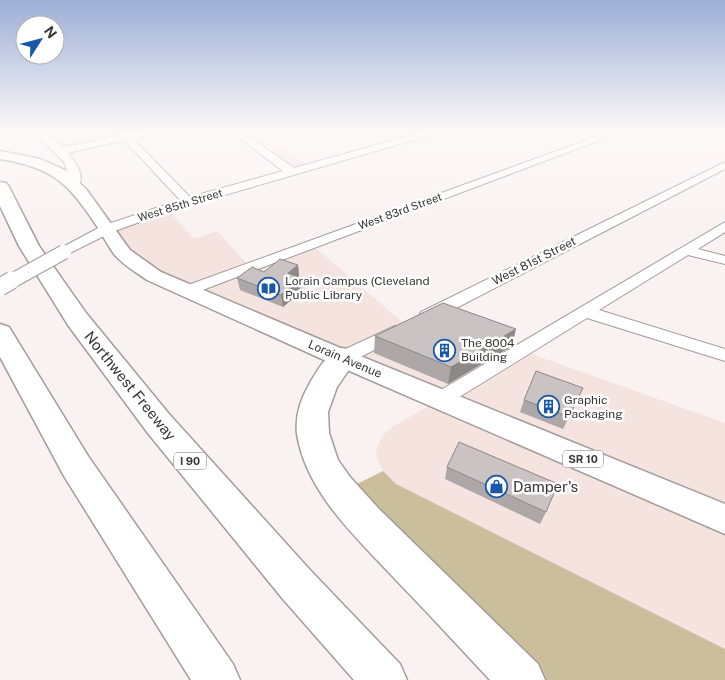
<svg xmlns="http://www.w3.org/2000/svg" width="725" height="680" viewBox="0 0 725 680" font-family="'Public Sans',sans-serif">
<style>
.built{fill:#f4e3df}
.forest{fill:#cbbe9b}
.lines{fill:none;stroke-linecap:round;stroke-linejoin:round}
.minor-casing{stroke:#a39c9a;stroke-width:2}
.major-casing{stroke:#a39c9a;stroke-width:3}
.highway-casing{stroke:#a39c9a;stroke-width:3}
.minor{fill:#fff;fill-rule:evenodd}
.major{fill:#fff;fill-rule:evenodd}
.highway{fill:#fff;fill-rule:evenodd}
.minor-bridge-far1-casing{stroke:#a39c9a;stroke-width:16;stroke-linecap:butt}
.minor-bridge-casing{stroke:#a39c9a;stroke-width:19;stroke-linecap:butt}
.minor-bridge-far1{stroke:#fff;stroke-width:14}
.minor-bridge{stroke:#fff;stroke-width:17}
.wall{fill:#aea7a8}
.shaded-wall{fill:#8d8888}
.building{fill:#cac2c3;stroke:#8d8888}
.labels{text-anchor:middle;stroke-width:5;stroke-linejoin:round;paint-order:stroke}
.far-street-label{font-size:11px;fill:#383534;stroke:#fff}
.shield{fill:#fff;stroke:#747271;stroke-width:1}
.shield-label{font-size:11px;font-weight:bold;fill:#383534}
.street-label{font-size:12px;fill:#383534;stroke:#fff}
.poi-label{font-size:12px;fill:#383534;stroke:#fff;text-anchor:start}
.near-street-label{font-size:15px;fill:#383534;stroke:#fff}
.near-poi-label{font-size:15px;fill:#383534;stroke:#fff;text-anchor:start}
</style>
<rect width="100%" height="100%" fill="#faf2f0"/>
<g class="built">
<path d="M283,148L311,166L292,172L266,153Z"/>
<path d="M166,208L194,239L217,231L250,267L311,244L407,326L429,315L526,349L523,351L725,423V649L396,484L383,471L378,461L376,450L380,441L385,433L394,426L441,399L154,276L107,229Z"/>
</g>
<path class="forest" d="M383,471L396,484L725,649V680H522L341,492Z"/>
<g class="lines">
<defs>
<g id="minor">
<path d="M34,133H45L63,147L119,136L117,133H153L151,135L133,139L190,197L283,171L233,133H244L294,168L419,133H433L431,135L170,211L112,232L64,256L59,255L57,252L59,249L102,226L180,200L124,140L68,153C75,162 85,174 79,186H71L64,162Z"/>
<path d="M606,133H619L192,294H180L178,291L180,288Z"/>
<path d="M725,162V169L433,320L427,321L421,320L419,316L421,312Z"/>
<path d="M725,222V232L698,249L725,256V264L688,255L599,310L725,349V361L587,318L448,404L441,407L434,404L431,399L434,394Z"/>
<path d="M395,326L401,328L404,332L401,336L349,363L343,364L337,363L334,358L337,353Z"/>
</g>
<path id="major" d="M0,151L40,159L65,170L86,189L130,250L161,272L338,347L725,504V534L322,359L147,280C136,272 123,265 114,254C107,245 103,235 96,225C68,182 51,167 0,159Z"/>
<g id="highway">
<path d="M0,182L6,183L9,187L39,246L86,313L169,414L310,570L400,664L407,680H354L282,598L147,432L68,325L19,246L0,206Z"/>
<path d="M0,324L9,327L88,456L233,664L240,680H191L64,476L0,357Z"/>
<path d="M343,348L353,351L357,358L337,387L328,412L329,433L338,460L350,477L379,509L538,664L545,680H490C459,647 428,613 396,580C358,539 306,493 297,434C295,416 301,398 310,383C318,369 327,353 343,348Z"/>
</g>
</defs>
<use href="#minor" class="minor-casing"/>
<use href="#major" class="major-casing"/>
<use href="#highway" class="highway-casing"/>
<use href="#minor" class="minor"/>
<use href="#major" class="major"/>
<use href="#highway" class="highway"/>
<defs>
<path id="minor-bridge-far1" d="M10,282L64,252"/>
<path id="minor-bridge" d="M0,287L12,280"/>
</defs>
<use href="#minor-bridge-far1" class="minor-bridge-far1-casing"/>
<use href="#minor-bridge" class="minor-bridge-casing"/>
<use href="#minor-bridge-far1" class="minor-bridge-far1"/>
<use href="#minor-bridge" class="minor-bridge"/>
</g>
<g class="wall">
<path d="M298,265L299,278L302,291L283,307L240,290L237,278Z"/>
<path d="M375,336L512,346L448,384L374,353Z"/>
<path d="M583,388L563,429L520,412L524,400Z"/>
<path d="M447,467L546,512L540,524L445,479Z"/>
</g>
<g class="shaded-wall">
<path d="M298,265L299,277L289,286L288,273Z"/>
<path d="M300,278L302,291L283,307L281,295Z"/>
<path d="M516,329L512,346L448,384L451,367Z"/>
</g>
<g class="building">
<path d="M280,259L298,265L288,273L300,278L281,295L237,278L252,267L264,272Z"/>
<path d="M443,303L516,329L451,367L375,336Z"/>
<path d="M536,371L583,388L569,417L524,400Z"/>
<path d="M459,442L558,484L546,512L447,467Z"/>
</g>
<linearGradient id="sky" x2="0" y2="1"><stop stop-color="#9cafd7"/><stop offset="0.58" stop-color="#fdf9f8"/><stop offset="1" stop-color="#fdf9f8" stop-opacity="0"/></linearGradient>
<rect width="725" height="228" fill="url(#sky)"/>
<defs>
<symbol id="library-ring" viewBox="-11 -11 22 22"><circle r="9.5" fill="#fff" stroke="#1957a8" stroke-width="1.5"/><path d="M-6-4Q-3-5.5-.7-3.5V5Q-3 3-6 4ZM6-4Q3-5.5 .7-3.5V5Q3 3 6 4Z" fill="#1957a8"/></symbol>
<symbol id="building-ring" viewBox="-11 -11 22 22"><circle r="9.5" fill="#fff" stroke="#1957a8" stroke-width="1.5"/><path d="M-4-6H4V6H1V3H-1V6H-4ZM-2.5-4.3h1.7v1.8h-1.7ZM.8-4.3h1.7v1.8H.8ZM-2.5-1h1.7V.8h-1.7ZM.8-1h1.7V.8H.8Z" fill="#1957a8"/></symbol>
<symbol id="shop-ring" viewBox="-11 -11 22 22"><circle r="9.5" fill="#fff" stroke="#1957a8" stroke-width="1.5"/><path d="M-5-2.5h2.3a2.7 3.5 0 0 1 5.4 0H5L5.5 6h-11ZM-1.5-2.5h3a1.5 2.3 0 0 0-3 0Z" fill="#1957a8"/></symbol>
</defs>
<g fill-rule="evenodd">
<use href="#library-ring" x="256" y="276" width="25" height="25"/>
<use href="#building-ring" x="432" y="338" width="25" height="25"/>
<use href="#building-ring" x="536" y="394" width="25" height="25"/>
<use href="#shop-ring" x="484" y="474" width="25" height="25"/>
</g>
<g class="labels">
<g class="far-street-label">
<text transform="translate(180 205) rotate(-17)" y="4">West 85th Street</text>
<text transform="translate(400 211) rotate(-20)" y="4">West 83rd Street</text>
</g>
<g class="shield">
<rect x="563" y="450.5" width="40" height="17" rx="4"/>
<rect x="174" y="452.5" width="32" height="17" rx="4"/>
</g>
<g class="shield-label">
<text x="583" y="463">SR 10</text>
<text x="190" y="465">I 90</text>
</g>
<g class="street-label">
<text transform="translate(534 261) rotate(-27)" y="4">West 81st Street</text>
<text transform="translate(345 359) rotate(23)" y="4">Lorain Avenue</text>
</g>
<g class="poi-label">
<text x="285" y="285">Lorain Campus (Cleveland<tspan x="285" dy="14">Public Library</tspan></text>
<text x="461" y="347">The 8004<tspan x="461" dy="14">Building</tspan></text>
<text x="564" y="404">Graphic<tspan x="564" dy="14">Packaging</tspan></text>
</g>
<g class="near-street-label">
<text transform="translate(130 386) rotate(51)" y="5">Northwest Freeway</text>
</g>
<g class="near-poi-label">
<text x="513" y="492">Damper's</text>
</g>
</g>
<g transform="translate(40 40) rotate(54)"><circle r="24" fill="#ffffff" stroke="#afaeae"/>
<path d="M0-4L9 19L0 12L-9 19Z" fill="#1957a8"/>
<text y="-8" font-size="14" font-weight="bold" text-anchor="middle" fill="#383534">N</text>
</g>
</svg>
